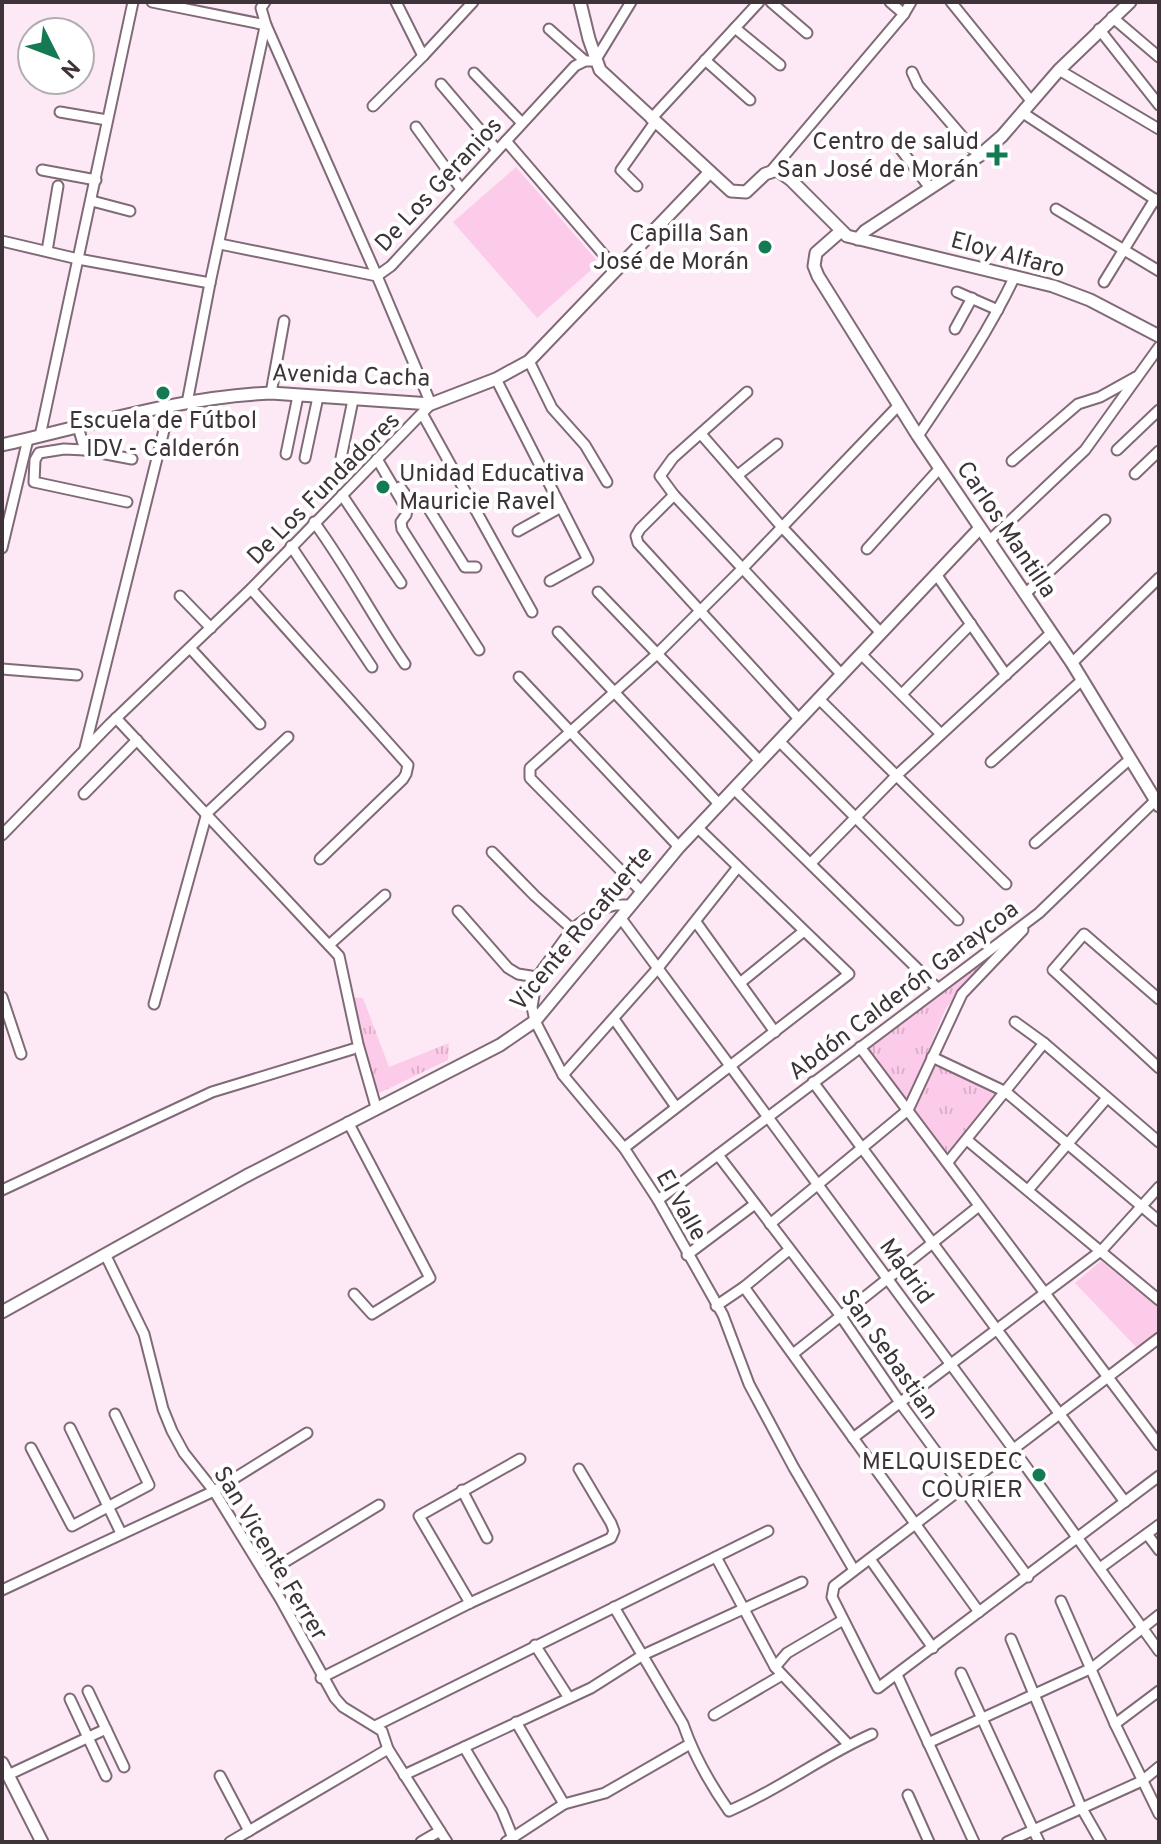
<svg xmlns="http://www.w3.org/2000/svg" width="1161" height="1844" viewBox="0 0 1161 1844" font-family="Overpass,sans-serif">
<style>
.park{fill:url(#park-tufts)}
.pitch{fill:#fccbe9}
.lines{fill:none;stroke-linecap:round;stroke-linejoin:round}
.minor-casing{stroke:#806a77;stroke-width:13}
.tertiary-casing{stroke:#806a77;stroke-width:15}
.minor{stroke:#fff;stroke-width:9}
.tertiary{stroke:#fff;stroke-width:11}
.poi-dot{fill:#147a53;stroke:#fff;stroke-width:3}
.labels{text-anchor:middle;stroke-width:8;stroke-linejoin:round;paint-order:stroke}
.poi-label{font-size:24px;fill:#3d3339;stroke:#fff;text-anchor:end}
.street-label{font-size:24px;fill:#3d3339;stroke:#fff}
</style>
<defs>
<pattern id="park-tufts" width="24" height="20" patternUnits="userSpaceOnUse" patternTransform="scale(2)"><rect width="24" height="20" fill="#fccbe9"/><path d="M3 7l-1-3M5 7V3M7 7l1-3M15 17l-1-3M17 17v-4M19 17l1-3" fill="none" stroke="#d9afc9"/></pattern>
</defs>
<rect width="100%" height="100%" fill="#fde9f5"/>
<g class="park">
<path d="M993,953L946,1008L907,1101L866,1048Z"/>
<path d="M348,997L363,998L389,1067L449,1043L448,1060L375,1095Z"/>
<path d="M934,1061L1001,1093L948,1156L913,1109Z"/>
</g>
<g class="pitch">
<path d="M516,167L599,263L537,318L453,222Z"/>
<path d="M1101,1261L1159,1308V1332L1137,1348L1075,1283Z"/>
</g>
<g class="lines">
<defs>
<g id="minor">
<path d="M152,2L266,25"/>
<path d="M396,2L423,56"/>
<path d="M771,2L807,33"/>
<path d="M890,2L904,14"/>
<path d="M951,2L1032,102"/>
<path d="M1112,17L1159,57"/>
<path d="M735,28L780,65"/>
<path d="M549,29L585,61"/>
<path d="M1099,29L1159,105"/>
<path d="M705,60L750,100"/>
<path d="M1059,70L1159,129"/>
<path d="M912,72L918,85L979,156"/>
<path d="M474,73L522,123"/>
<path d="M441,84L497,150"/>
<path d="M373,106L423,56L473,2"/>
<path d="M60,112L107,120"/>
<path d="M1023,113L1159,202"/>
<path d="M651,119L759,2"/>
<path d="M416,127L461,189"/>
<path d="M506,141L617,270"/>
<path d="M896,143L930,188"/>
<path d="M42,170L96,180"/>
<path d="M772,170L904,14L911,2"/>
<path d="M637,186L621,170L655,122"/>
<path d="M92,201L130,211"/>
<path d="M1056,209L1159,271"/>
<path d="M2,241L78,259L210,283"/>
<path d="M220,244L377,276L391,266L575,66L585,61H595L631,2"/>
<path d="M47,251L58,186"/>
<path d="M1104,282L1155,199"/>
<path d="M957,292L998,310"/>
<path d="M955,329L972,298"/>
<path d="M529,361L552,408L585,445L607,482"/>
<path d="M496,379L588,560L550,581"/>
<path d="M747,392L673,458L660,476L674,495L842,675"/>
<path d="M271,393L284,321"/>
<path d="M187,403L210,283L265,27"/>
<path d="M423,415L532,612"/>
<path d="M78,427L85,450L64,449L39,453L35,460L34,482L127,502"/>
<path d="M701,434L781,526L881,633"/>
<path d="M40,436L133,2"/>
<path d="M918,436C953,384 988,333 1015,276"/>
<path d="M85,450L132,459"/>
<path d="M1117,450L1159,410"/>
<path d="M286,454L298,396"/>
<path d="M305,458L318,397"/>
<path d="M341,458L353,400"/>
<path d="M377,459L407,510L406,515L401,522L402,529L479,650"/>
<path d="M1012,461L1078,404L1100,397L1136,377"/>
<path d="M1135,474L1159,451"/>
<path d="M738,475L777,444"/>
<path d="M400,487L413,505L427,506L465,567H476"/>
<path d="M342,495L401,583"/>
<path d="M674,495L640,529L636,536L638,543L799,719"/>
<path d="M314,522C348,568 373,618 405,664"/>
<path d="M518,531L561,507"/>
<path d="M989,541L1085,450L1159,347"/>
<path d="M291,546L372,667"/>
<path d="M2,548L28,439"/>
<path d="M867,549L940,468"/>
<path d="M936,574L1006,675"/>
<path d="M251,589L408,765L406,774L403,779L320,859"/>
<path d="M598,592L760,761"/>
<path d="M1025,594L1105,520"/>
<path d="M180,596L211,628"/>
<path d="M558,632L719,804"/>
<path d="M190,648L260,724"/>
<path d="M861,654L941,734"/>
<path d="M1072,663L1159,578"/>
<path d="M2,669L77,675"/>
<path d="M519,677L679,847"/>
<path d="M902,694L971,624"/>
<path d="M819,699L1006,884"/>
<path d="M116,718L339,956L358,1044L376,1107"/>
<path d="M779,741L958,920"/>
<path d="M85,748L170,406"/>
<path d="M991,762L1081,681"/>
<path d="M734,789L937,988"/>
<path d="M84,794L137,740"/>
<path d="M2,835L110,724L251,589L431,404L377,276L266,25L261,8L265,2"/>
<path d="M1035,843L1129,760"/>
<path d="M492,852L535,896L572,929"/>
<path d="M811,863L896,776L1051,633"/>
<path d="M641,891L530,778V768L657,654L742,569L899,405"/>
<path d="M629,905H615L598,910L572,929L537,977L532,1007L535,1021L563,1075L624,1148L658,1200L723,1315L749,1384L794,1468L854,1570"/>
<path d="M458,911L508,968L518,974L537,977"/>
<path d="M620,917L1014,1450L1159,1651"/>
<path d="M696,922L775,1032"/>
<path d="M329,945L385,895"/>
<path d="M740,983L804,931"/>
<path d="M2,997L21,1054"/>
<path d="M1159,999L1084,934L1053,970L1159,1068"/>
<path d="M154,1004L207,813L288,737"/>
<path d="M614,1019L676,1107"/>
<path d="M1015,1022L1044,1043L1159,1142"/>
<path d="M860,1047L1159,1445"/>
<path d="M932,1057L1006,1092L1159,1221"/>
<path d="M563,1075L658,968L738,867"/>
<path d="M813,1082L1125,1502"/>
<path d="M348,1122L430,1278L372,1314L354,1294"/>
<path d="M967,1140L1159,1300"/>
<path d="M624,1148L849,974L697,827"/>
<path d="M718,1155L840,1315L901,1404L1028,1577"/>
<path d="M948,1162L1044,1043"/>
<path d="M2,1190L212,1092L353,1049"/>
<path d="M1028,1190L1107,1098"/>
<path d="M658,1200L1039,913L1159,797"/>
<path d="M770,1224L908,1110L962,994L1023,930"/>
<path d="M105,1254L144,1334L163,1409L172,1431L184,1453L214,1491L281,1600L335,1698L343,1707L382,1731L388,1749L447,1842"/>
<path d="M687,1255L755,1204"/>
<path d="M744,1287L979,1612"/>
<path d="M716,1306L744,1287L789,1250"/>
<path d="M1159,1338L834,1586L832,1597L878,1688L1159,1476"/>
<path d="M793,1354L979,1206"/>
<path d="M70,1428L121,1533"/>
<path d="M853,1438L1102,1250L1159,1187"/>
<path d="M31,1448L72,1526L149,1485L115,1414"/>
<path d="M462,1490L487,1538"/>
<path d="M1147,1534L1159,1550"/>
<path d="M716,1557L775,1667L848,1744"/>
<path d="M870,1559L933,1648"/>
<path d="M1100,1568L1159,1525"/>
<path d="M265,1574L379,1505"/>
<path d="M2,1590L214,1491L307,1433"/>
<path d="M1061,1601L1115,1724L1159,1814"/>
<path d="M470,1603L419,1516L520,1459"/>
<path d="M614,1607L683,1724C694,1756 710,1784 729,1811C779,1790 822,1756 872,1734"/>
<path d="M1011,1639L1081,1807L1101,1842"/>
<path d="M535,1645L569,1698"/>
<path d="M775,1667L787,1653L843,1620"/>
<path d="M961,1673L1039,1842"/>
<path d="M897,1675L974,1842"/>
<path d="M321,1678L470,1603L611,1538L614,1531L611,1523L579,1469"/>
<path d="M70,1699L106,1776"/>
<path d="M714,1715L782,1675"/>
<path d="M516,1722L564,1804"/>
<path d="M1115,1724L1159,1691"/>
<path d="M377,1725L768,1531"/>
<path d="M106,1729L124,1767"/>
<path d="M928,1743L1092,1668L1159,1615"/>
<path d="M464,1747L502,1811L513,1838"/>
<path d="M8,1775L106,1729L88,1691"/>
<path d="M404,1775L591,1688L643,1655L802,1582"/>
<path d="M220,1776L249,1831"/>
<path d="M908,1795L929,1842"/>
<path d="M230,1842L388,1749"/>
<path d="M421,1842L440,1831"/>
<path d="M506,1842L564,1804L605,1793L690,1744"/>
<path d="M1007,1842L1142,1781L1159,1767"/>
</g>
<g id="tertiary">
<path d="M580,2L589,39L600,70L731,191L746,192L765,174L777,170L791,180L847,236L1053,286L1090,300L1159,336"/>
<path d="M841,231L816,253L814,266L818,276L918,436L1072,663L1159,806"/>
<path d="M858,239L865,231L979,156L1002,136L1059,70L1130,2"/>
<path d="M2,445C90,425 180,397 271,393L431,404L496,379L529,361L710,172"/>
<path d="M2,1312L246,1176L500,1045L535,1021L679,847L980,528"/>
<path d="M2,1763L42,1842"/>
</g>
</defs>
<use href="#minor" class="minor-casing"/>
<use href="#tertiary" class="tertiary-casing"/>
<use href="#minor" class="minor"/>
<use href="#tertiary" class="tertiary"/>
</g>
<g class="poi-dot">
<path d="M993 143h8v8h8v8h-8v8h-8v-8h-8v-8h8z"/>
<circle cx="765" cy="247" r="8"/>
<circle cx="163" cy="393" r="8"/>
<circle cx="383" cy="487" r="8"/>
<circle cx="1039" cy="1475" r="8"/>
</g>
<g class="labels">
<g class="poi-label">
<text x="979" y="149">Centro de salud<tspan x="979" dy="28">San José de Morán</tspan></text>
<text x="749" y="241">Capilla San<tspan x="749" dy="28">José de Morán</tspan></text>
<text x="163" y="428" text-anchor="middle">Escuela de Fútbol<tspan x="163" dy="28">IDV - Calderón</tspan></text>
<text x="399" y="481" text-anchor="start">Unidad Educativa<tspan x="399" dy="28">Mauricie Ravel</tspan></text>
<text x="1023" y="1469">MELQUISEDEC<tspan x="1023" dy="28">COURIER</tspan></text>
</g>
<g class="street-label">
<text transform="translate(438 184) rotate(-47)" y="8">De Los Geranios</text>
<text transform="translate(1008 254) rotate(15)" y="8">Eloy Alfaro</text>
<text transform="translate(351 375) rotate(2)" y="8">Avenida Cacha</text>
<text transform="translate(323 488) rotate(-45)" y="8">De Los Fundadores</text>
<text transform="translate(1007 529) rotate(56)" y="8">Carlos Mantilla</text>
<text transform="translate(581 928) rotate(-50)" y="8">Vicente Rocafuerte</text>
<text transform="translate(903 990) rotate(-37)" y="8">Abdón Calderón Garaycoa</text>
<text transform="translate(682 1205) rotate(60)" y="8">El Valle</text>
<text transform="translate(907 1271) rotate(54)" y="8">Madrid</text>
<text transform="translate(890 1354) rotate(55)" y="8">San Sebastian</text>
<text transform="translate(271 1553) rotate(59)" y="8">San Vicente Ferrer</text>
</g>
</g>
<rect width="1161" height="1844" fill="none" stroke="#3d3339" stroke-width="8"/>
<g transform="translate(56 56) rotate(132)"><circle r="38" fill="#ffffff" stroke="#b1adb0" stroke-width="2"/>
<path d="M0-6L14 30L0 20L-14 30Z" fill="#147a53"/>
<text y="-12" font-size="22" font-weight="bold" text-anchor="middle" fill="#3d3339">N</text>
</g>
</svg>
